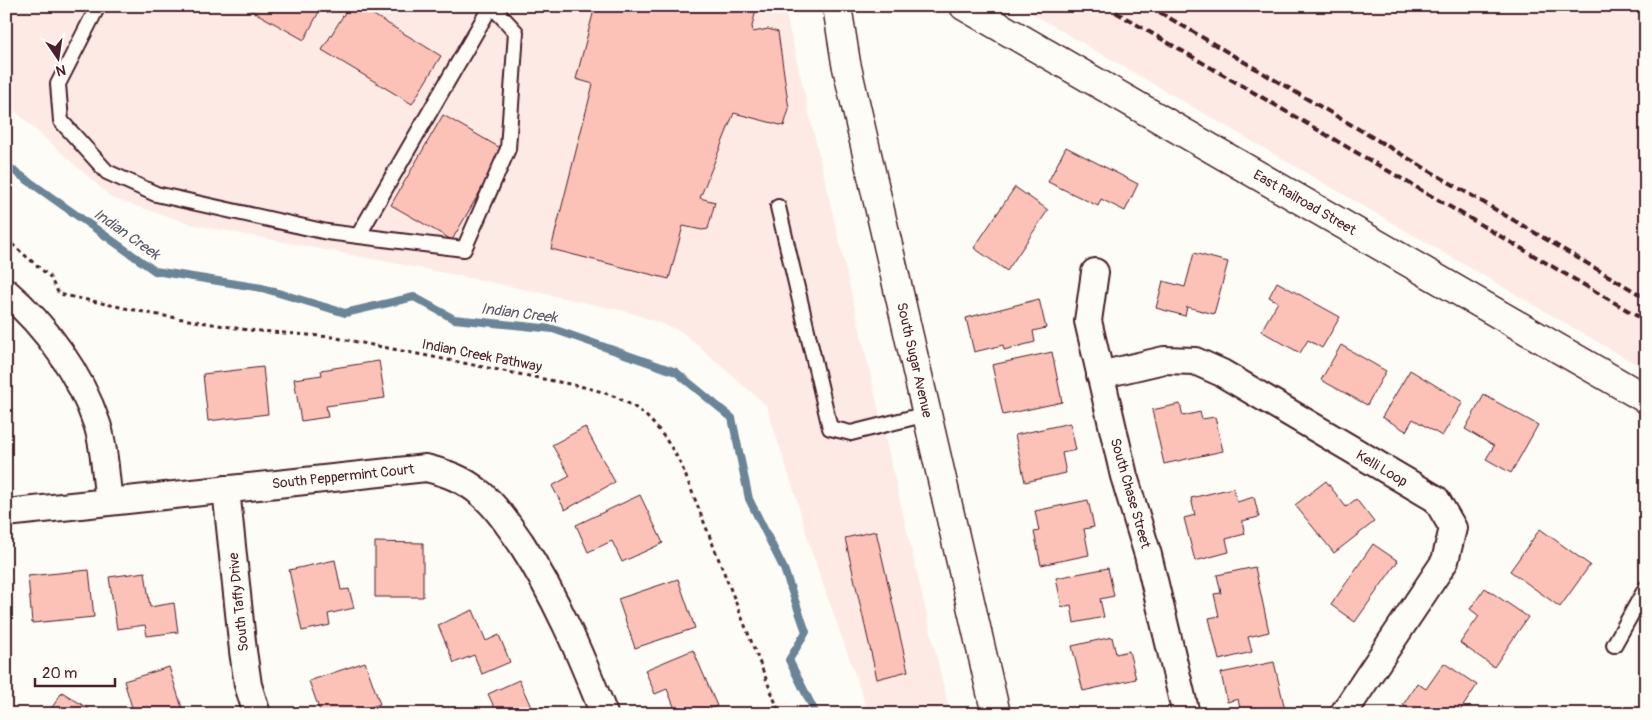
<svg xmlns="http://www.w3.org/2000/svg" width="1652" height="720" viewBox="0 0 1652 720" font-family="Pangolin,sans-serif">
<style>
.built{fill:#fdeae4}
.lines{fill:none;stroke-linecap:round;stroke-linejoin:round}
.stream{stroke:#6a8498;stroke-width:8}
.building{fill:#fcc1b7;stroke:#4a1f2b}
.service-casing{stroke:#4a1f2b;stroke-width:18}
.minor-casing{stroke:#4a1f2b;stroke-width:30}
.tertiary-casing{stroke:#4a1f2b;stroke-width:31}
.path{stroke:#4a1f2b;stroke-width:3;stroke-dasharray:4 4;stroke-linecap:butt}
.service{stroke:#fdfcf7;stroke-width:14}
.minor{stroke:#fdfcf7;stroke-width:26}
.tertiary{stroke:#fdfcf7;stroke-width:28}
.rail{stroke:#4a1f2b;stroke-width:4;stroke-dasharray:8 4;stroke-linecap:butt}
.labels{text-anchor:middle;stroke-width:4;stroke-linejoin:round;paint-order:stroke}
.street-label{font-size:14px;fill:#4a1f2b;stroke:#fdfcf7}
.water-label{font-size:15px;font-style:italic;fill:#5d5a6b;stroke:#fdfcf7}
</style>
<rect width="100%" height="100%" fill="#fdfcf7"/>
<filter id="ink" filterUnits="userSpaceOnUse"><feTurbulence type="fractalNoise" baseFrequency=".02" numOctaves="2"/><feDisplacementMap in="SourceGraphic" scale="10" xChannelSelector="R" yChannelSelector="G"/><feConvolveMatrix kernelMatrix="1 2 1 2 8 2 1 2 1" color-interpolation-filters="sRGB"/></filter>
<g filter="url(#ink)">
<g class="built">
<path d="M6,6H784L950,714H869L811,550L796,497L766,405L681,331L629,312L476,279L191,224L112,198L6,103Z"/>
<path d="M1019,6H1646V370Z"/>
</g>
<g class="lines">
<path class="stream" d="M6,165L155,271L262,288L345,313L414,297L454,319L553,329L676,372L732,418L749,499L784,569L806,632L789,660L816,714"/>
</g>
<g class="building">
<path d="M248,6H322L304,40L247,8Z"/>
<path d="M349,6H359L441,56L412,104L322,50Z"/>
<path d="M595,6H757L752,26L753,32L768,29L778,32L789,109L784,126L734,113L700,198L715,202L708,229L702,230L683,226L669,279L551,249L593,84L576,79Z"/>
<path d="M443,115L504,150L452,240L391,205Z"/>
<path d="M1066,147L1138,184L1125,211L1101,199L1098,206L1048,182Z"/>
<path d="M1015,187L1048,210L1007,271L974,248Z"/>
<path d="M1194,253L1228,262L1214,314L1187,307L1185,316L1156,308L1163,281L1185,287Z"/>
<path d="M1277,282L1340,317L1322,348L1308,340L1300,353L1261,331L1278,302L1269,297Z"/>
<path d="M1039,299L1046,328L1033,331L1035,342L1004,350L1003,345L974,352L966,318Z"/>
<path d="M1341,345L1386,371L1367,405L1321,380Z"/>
<path d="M1052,352L1062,402L1003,415L992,365Z"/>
<path d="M379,361L385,398L326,406L328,417L301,421L294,379L322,375L321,370Z"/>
<path d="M263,367L268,414L208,421L203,374Z"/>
<path d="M1410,370L1463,402L1442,436L1413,419L1406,431L1382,417Z"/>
<path d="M1484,395L1538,425L1511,473L1486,459L1494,446L1465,429Z"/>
<path d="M1180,404L1183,416L1200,412L1202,419L1215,417L1223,451L1164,464L1152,410Z"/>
<path d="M1070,423L1076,450L1062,453L1066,473L1025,482L1015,435Z"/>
<path d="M585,427L615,482L565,510L552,486L570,476L552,445Z"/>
<path d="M1326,481L1346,507L1356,499L1374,522L1334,553L1295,505Z"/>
<path d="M1233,488L1237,502L1254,497L1259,517L1242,521L1245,534L1226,539L1229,552L1195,561L1184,518L1195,515L1191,498Z"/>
<path d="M640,495L663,543L622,562L612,541L588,552L576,525Z"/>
<path d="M1088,500L1094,527L1084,529L1089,555L1041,565L1034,532L1039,531L1035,511Z"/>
<path d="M1540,529L1590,565L1560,607L1510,571Z"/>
<path d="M876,531L908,671L877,679L845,538Z"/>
<path d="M375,542L423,543V597H375Z"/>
<path d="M1373,544L1398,561L1355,622L1331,605Z"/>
<path d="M335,560L341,590L349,589L354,608L328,614L330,625L302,631L289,570Z"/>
<path d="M1255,567L1269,632L1248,637L1252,652L1219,660L1209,618L1219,616L1214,594L1221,593L1217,575Z"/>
<path d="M1108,568L1114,596L1100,599L1104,617L1074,623L1071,605L1062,607L1056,578Z"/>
<path d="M89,570L94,617L32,623L28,576Z"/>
<path d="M145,572L150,607L174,603L178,632L147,636L145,625L117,629L109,577Z"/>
<path d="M678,579L695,628L635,648L618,599Z"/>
<path d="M1485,588L1528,617L1494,667L1460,643L1479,616L1470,609Z"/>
<path d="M6,601L11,620L6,622Z"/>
<path d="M473,610L486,641L499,635L510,662L482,674L474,655L454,663L438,625Z"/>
<path d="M1112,637L1116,654L1129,651L1136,679L1083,691L1072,646Z"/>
<path d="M693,650L717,706L698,714H677L667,689L655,694L645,670Z"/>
<path d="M365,662L380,704L350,714H321L309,681Z"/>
<path d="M1274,662L1286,714H1241L1238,699L1227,702L1221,673Z"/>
<path d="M1444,663L1477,685L1458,714H1416L1403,705L1417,683L1426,689Z"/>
<path d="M169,667L184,714H134L124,681Z"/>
<path d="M519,680L531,707L517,714H490L496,711L488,694Z"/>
<path d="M62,692L95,713V714H48Z"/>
</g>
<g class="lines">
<defs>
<g id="service">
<path d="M98,6L58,84L61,121L107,172L156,194L327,232L464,249L508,149L516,32L492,6"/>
<path d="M778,207L830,428L851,433L927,414"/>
<path d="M358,236L491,6"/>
<path d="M1614,645L1646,588"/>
</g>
<g id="minor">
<path d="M1095,272L1088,321L1124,476L1148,555L1186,714"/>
<path d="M6,292C46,326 80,374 97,424C105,447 105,476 109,500"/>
<path d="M1100,375L1164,360L1195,361L1222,373L1436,499L1453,528L1445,561L1343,714"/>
<path d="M226,489L243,651L248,685L257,714"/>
<path d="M6,513L426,468C446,473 464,479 480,493C497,507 509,526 521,543C556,597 580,654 604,714"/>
</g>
<g id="tertiary">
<path d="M837,6L846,63L996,714"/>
<path d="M964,6L1646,399"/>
</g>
</defs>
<use href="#service" class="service-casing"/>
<use href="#minor" class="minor-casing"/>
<use href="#tertiary" class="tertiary-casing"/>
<path class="path" d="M6,239L49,276L59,294L153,314L248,330L332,337L579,386C634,398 654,416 681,464L780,714"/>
<use href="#service" class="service"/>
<use href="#minor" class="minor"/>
<use href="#tertiary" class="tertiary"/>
<g class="rail">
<path d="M1105,6L1646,321"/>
<path d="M1149,6L1646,298"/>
</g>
</g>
</g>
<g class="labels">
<g class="street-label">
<text transform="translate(1305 202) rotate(30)" y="5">East Railroad Street</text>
<text transform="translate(482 355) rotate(11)" y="5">Indian Creek Pathway</text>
<text transform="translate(915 360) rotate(77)" y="5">South Sugar Avenue</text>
<text transform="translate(1382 468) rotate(31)" y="5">Kelli Loop</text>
<text transform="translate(343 476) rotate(-6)" y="5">South Peppermint Court</text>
<text transform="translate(1131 493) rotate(74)" y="5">South Chase Street</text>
<text transform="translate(238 602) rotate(-96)" y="5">South Taffy Drive</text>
</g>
<g class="water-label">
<text transform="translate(127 234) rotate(35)" y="5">Indian Creek</text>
<text transform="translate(519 313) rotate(7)" y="5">Indian Creek</text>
</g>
</g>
<rect width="1652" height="720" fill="none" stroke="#fdfcf7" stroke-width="25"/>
<rect x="12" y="12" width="1627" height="695" fill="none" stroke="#4a1f2b" stroke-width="2" filter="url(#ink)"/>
<g transform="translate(58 58) rotate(167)" stroke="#fdfcf7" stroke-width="4" paint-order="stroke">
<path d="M0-4L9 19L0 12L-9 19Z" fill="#4a1f2b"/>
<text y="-8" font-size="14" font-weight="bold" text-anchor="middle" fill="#4a1f2b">N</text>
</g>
<path d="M35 678v8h80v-8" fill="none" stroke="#4a1f2b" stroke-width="2.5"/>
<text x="42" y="678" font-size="15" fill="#4a1f2b" stroke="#fdfcf7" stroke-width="4" paint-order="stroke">20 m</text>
</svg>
